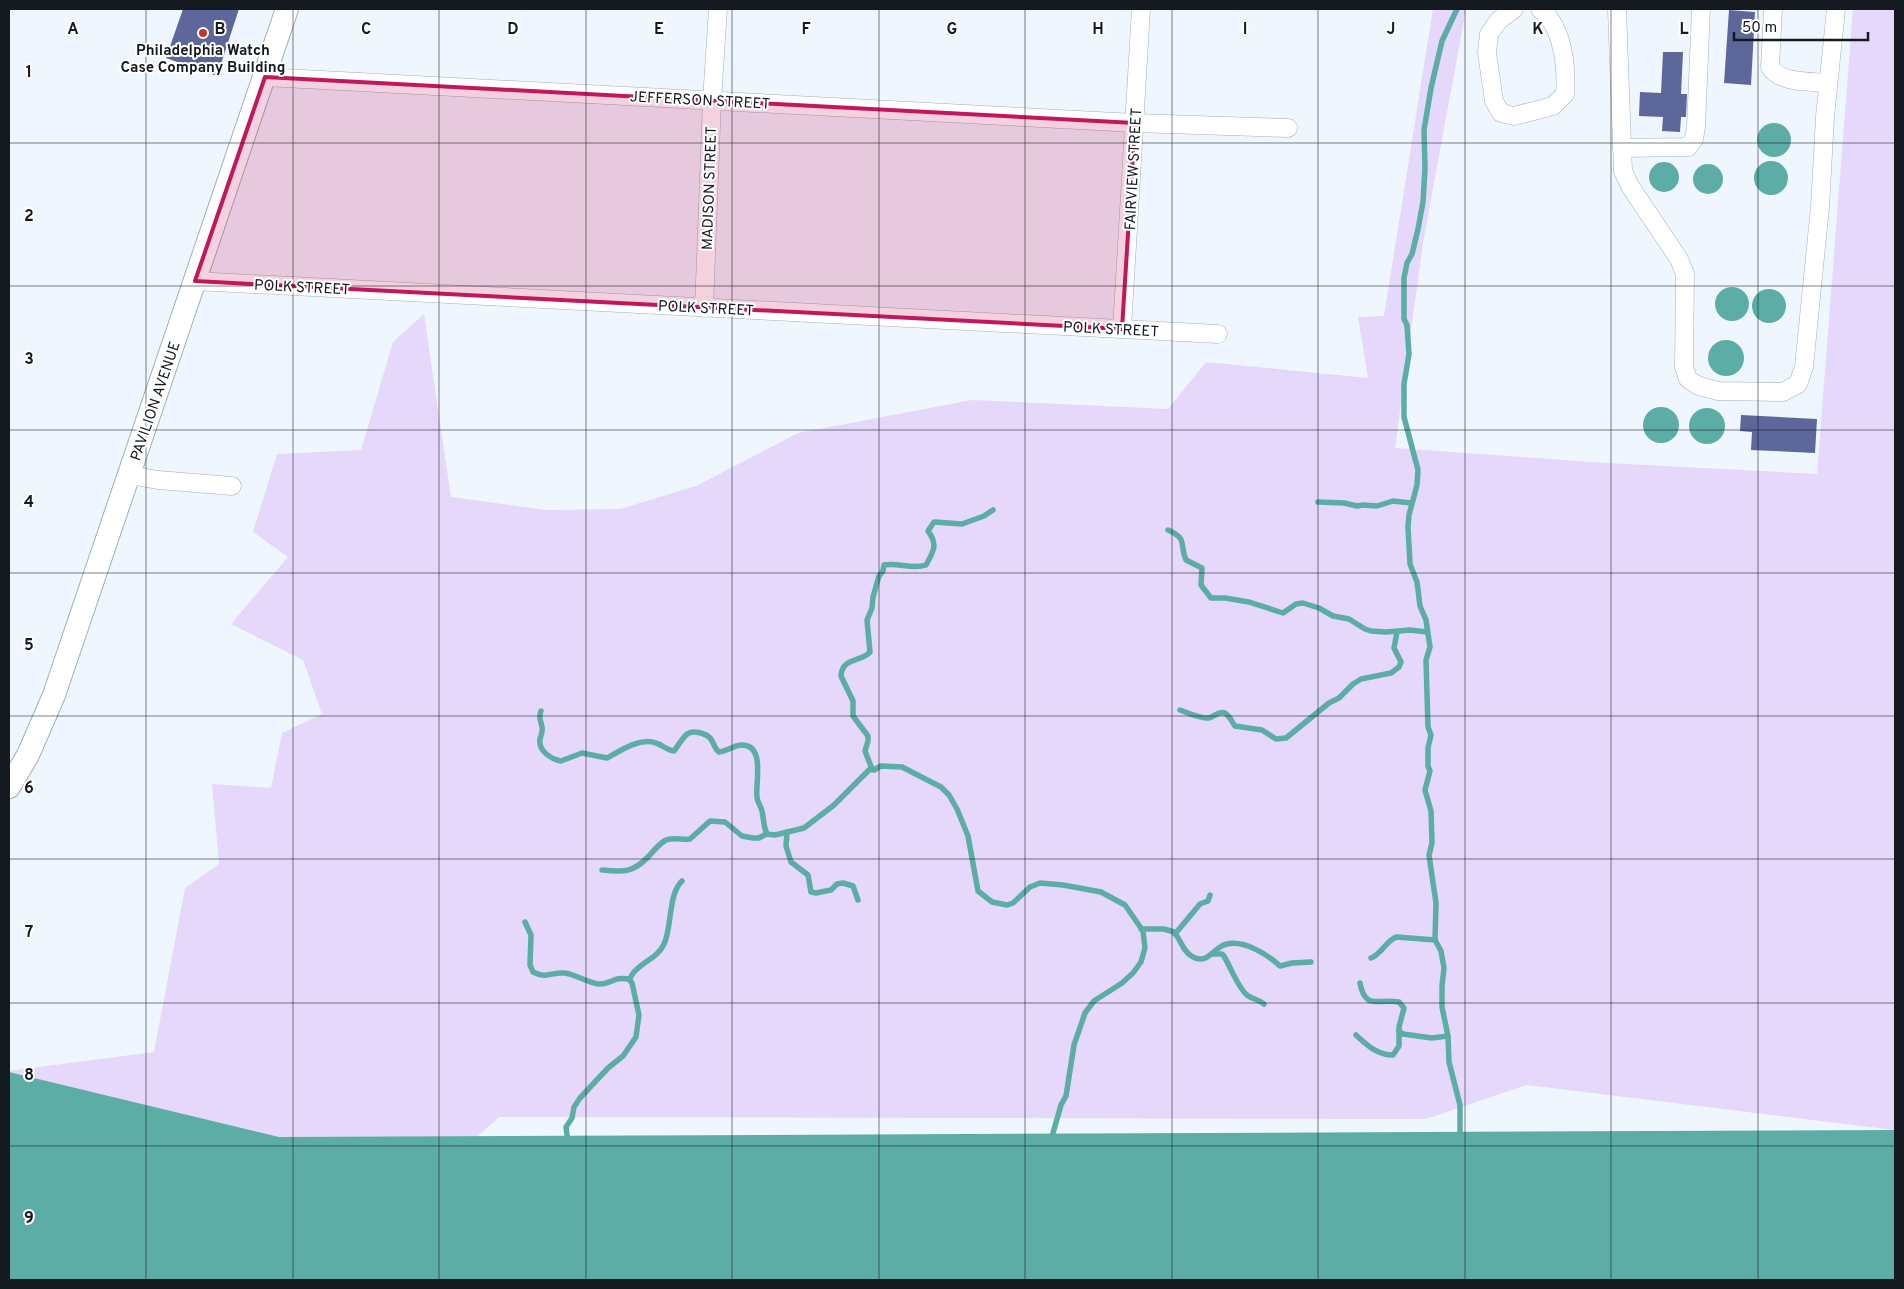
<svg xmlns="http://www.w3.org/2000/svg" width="1904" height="1289" viewBox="0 0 1904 1289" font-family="Overpass,sans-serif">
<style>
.green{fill:#e6d8fa}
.water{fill:#5cada6}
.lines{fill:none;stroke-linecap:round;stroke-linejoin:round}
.stream{stroke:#5cada6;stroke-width:5.5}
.building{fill:#5e679a}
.minor-casing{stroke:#9fb0c0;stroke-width:19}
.major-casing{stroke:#9fb0c0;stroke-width:24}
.minor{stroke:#fff;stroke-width:18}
.major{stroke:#fff;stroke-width:22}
.marked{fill:#c2185b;fill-opacity:0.2;stroke:#c2185b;stroke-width:4;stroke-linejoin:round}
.grid{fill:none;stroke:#141a20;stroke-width:1;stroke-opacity:0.55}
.poi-dot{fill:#c33722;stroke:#fff;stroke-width:2}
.labels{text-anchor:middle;stroke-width:4;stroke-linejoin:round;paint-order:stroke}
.poi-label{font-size:15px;font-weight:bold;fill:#141a20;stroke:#fff}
.street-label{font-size:15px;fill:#141a20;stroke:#fff}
.grid-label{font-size:16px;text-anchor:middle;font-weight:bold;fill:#141a20;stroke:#fff;stroke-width:4;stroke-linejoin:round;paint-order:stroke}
</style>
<rect width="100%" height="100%" fill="#eff6fd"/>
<path class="green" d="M1433,9H1466L1423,243L1395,448L1607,463L1817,474L1853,9H1895V1130L1527,1085L1426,1119L499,1117L468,1145L335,1149L9,1082V1071L154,1052L185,888L219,864L212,784L271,788L282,733L322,714L303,660L231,624L288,557L253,532L277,454L361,450L393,342L424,314L451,497L546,510L620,509L696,486L798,433L972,400L1168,409L1206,362L1368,378L1358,317L1384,316Z"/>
<g class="water">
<circle cx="1774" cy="140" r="17"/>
<circle cx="1771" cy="178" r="17"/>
<circle cx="1664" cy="177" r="15"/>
<circle cx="1708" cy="179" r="15"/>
<circle cx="1732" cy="304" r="17"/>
<circle cx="1769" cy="306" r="17"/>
<circle cx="1726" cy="358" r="18"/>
<circle cx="1661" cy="425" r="18"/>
<circle cx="1707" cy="426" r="18"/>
<path d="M9,1072L279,1137L1895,1130V1280H9Z"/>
</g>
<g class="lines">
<g class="stream">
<path d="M1457,9L1442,41L1431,88L1424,130L1425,168L1423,202L1418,229L1412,254L1407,263L1404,278V319L1407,325L1409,354L1404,384V417L1418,470L1417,485L1409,515L1408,527L1410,564L1417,582L1420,606L1426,620L1430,647L1426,660L1428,727L1431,735L1428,748V766L1430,771L1425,790L1431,811L1432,843L1429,855L1436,903L1435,940L1441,951L1444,968L1442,986V1007L1448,1036L1449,1062L1460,1105V1139"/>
<path d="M1318,502L1344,503L1357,506L1363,505L1377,506L1393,501L1411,503"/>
<path d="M1168,530C1188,539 1179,543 1186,560L1202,568L1201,585L1211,598H1225L1249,602L1283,613L1296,604L1303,603L1319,608L1333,616L1349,619L1365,629L1371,631L1386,632L1410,630L1427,632"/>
<path d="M1180,710C1188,713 1198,718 1207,718C1214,718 1218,710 1225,713C1229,715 1232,722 1235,726L1262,730L1276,739L1286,738L1329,703L1339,698L1353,684L1361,679L1391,673L1399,667L1401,662L1394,648L1397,632"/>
<path d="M541,711C538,718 541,720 542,727C543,731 541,735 540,739C538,751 551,759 561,761L582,753L607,758C620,751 640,737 656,743C663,745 666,750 674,751C678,746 681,740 686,735C692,729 706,733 711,739C714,744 715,749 719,752C727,751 735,745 741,745C766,744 755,783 757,797C757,802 761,806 762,811C764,819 763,826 767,834"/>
<path d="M872,769L865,751L868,741V736L853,716V701L841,676C842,657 862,662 870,652L867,620L872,608L873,597L879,576L883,571L884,565C898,562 912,570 926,565C934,551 938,544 928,531L934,522L962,524L984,516L993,510"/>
<path d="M787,832L786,846L791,862L808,875L811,892L816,893L831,890L837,884L843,883L853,886L858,900"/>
<path d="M602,870C624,872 633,873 649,856C654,850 659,844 666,840C674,837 682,840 690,839L710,821L725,822L742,836L753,838H759L766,834L775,835L804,828L834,805L870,769L874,770L881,766L902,767L941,787L949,795L957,809L968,836L978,891L992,902L1007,905L1013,903L1030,887L1040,883L1063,885L1101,892L1125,905L1143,931L1145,948L1141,962L1133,973L1122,983L1094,1001L1085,1013L1074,1045L1066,1096L1061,1105L1051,1140"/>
<path d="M525,922L531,935L530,965L533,972C547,979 551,972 564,973C576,974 587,983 599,984C611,985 613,976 629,979"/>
<path d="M1141,929H1164L1174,932C1181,940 1183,952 1193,957C1209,965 1214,946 1227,944C1245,940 1268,955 1280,966L1292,963L1311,962"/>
<path d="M1175,934L1200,904L1208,901L1210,895"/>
<path d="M1213,954H1222L1224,956C1230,966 1238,988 1247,995C1250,998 1259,1000 1264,1004"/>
<path d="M1371,958C1382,954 1386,940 1397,937L1435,940"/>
<path d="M629,979C632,976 633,972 636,970C645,961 659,956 664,944C672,928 668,894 682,881"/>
<path d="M1399,1031L1403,1034L1432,1038L1448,1036"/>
<path d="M1356,1035C1367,1045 1377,1055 1393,1055L1399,1046V1027L1404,1008L1399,1002C1379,998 1365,1011 1360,983"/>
<path d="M568,1143L566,1127L572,1118L574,1107L580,1098L608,1068L623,1056L636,1037L639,1015L632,983L629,979"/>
</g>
</g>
<g class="building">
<path d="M183,9H239L217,76L166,58Z"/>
<path d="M1729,10L1755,12L1751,85L1724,83Z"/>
<path d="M1663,52H1683L1681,94H1687L1686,117H1681L1680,132L1662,131L1663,117L1639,116L1640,92L1661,93Z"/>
<path d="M1741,415L1817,419L1815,453L1751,450L1752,432L1740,431Z"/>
</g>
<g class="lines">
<defs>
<g id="minor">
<path d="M1514,9L1499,20L1489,34L1487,53L1494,101L1501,113L1514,116L1553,106L1565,94C1567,67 1563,26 1540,9"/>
<path d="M1617,9L1623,171L1630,186L1679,259L1685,274L1684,367L1688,379L1699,386L1718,391L1783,392L1798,384L1804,367L1820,207L1825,117L1836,9"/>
<path d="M1773,9L1770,67C1781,84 1810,81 1828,83"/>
<path d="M265,77L1135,123L1288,128"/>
<path d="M1622,148L1688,147L1694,139L1696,127L1701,9"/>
<path d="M195,281L1218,334"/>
<path d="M704,308L712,100L718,9"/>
<path d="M1122,329L1141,9"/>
<path d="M130,475L158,480L232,486"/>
</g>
<path id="major" d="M9,787L28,755L54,695L287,9"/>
</defs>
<use href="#minor" class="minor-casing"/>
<use href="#major" class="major-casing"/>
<use href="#minor" class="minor"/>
<use href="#major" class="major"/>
</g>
<path class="marked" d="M265,77L1135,123L1122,329L195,281Z"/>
<path class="grid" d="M146,9V1280M293,9V1280M439,9V1280M586,9V1280M732,9V1280M879,9V1280M1025,9V1280M1172,9V1280M1318,9V1280M1465,9V1280M1611,9V1280M1758,9V1280M9,143H1895M9,286H1895M9,430H1895M9,573H1895M9,716H1895M9,859H1895M9,1003H1895M9,1146H1895"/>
<circle class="poi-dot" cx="203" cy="33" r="5"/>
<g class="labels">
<g class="poi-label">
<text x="203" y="55">Philadelphia Watch<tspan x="203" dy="17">Case Company Building</tspan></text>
</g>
<g class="street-label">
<text transform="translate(700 100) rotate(3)" y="5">JEFFERSON STREET</text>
<text transform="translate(1133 169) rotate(-87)" y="5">FAIRVIEW STREET</text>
<text transform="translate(709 188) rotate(-88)" y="5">MADISON STREET</text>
<text transform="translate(302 287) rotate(3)" y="5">POLK STREET</text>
<text transform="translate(706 308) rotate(3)" y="5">POLK STREET</text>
<text transform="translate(1111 329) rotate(3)" y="5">POLK STREET</text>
<text transform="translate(155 401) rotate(-71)" y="5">PAVILION AVENUE</text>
</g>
</g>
<g class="grid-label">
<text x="73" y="34">A</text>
<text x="220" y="34">B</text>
<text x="366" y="34">C</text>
<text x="513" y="34">D</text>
<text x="659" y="34">E</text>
<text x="806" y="34">F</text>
<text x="952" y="34">G</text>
<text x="1098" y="34">H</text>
<text x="1245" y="34">I</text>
<text x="1391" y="34">J</text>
<text x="1538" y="34">K</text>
<text x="1684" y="34">L</text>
<text x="29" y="77">1</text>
<text x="29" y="221">2</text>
<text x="29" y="364">3</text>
<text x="29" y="507">4</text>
<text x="29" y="650">5</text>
<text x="29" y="793">6</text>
<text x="29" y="937">7</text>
<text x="29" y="1080">8</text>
<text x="29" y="1223">9</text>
</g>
<rect width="1904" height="1289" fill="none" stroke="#141a20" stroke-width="20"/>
<path d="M1734 32v8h134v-8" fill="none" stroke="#141a20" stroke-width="2.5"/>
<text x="1742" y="32" font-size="15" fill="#141a20" stroke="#ffffff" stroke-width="4" paint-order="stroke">50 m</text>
</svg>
